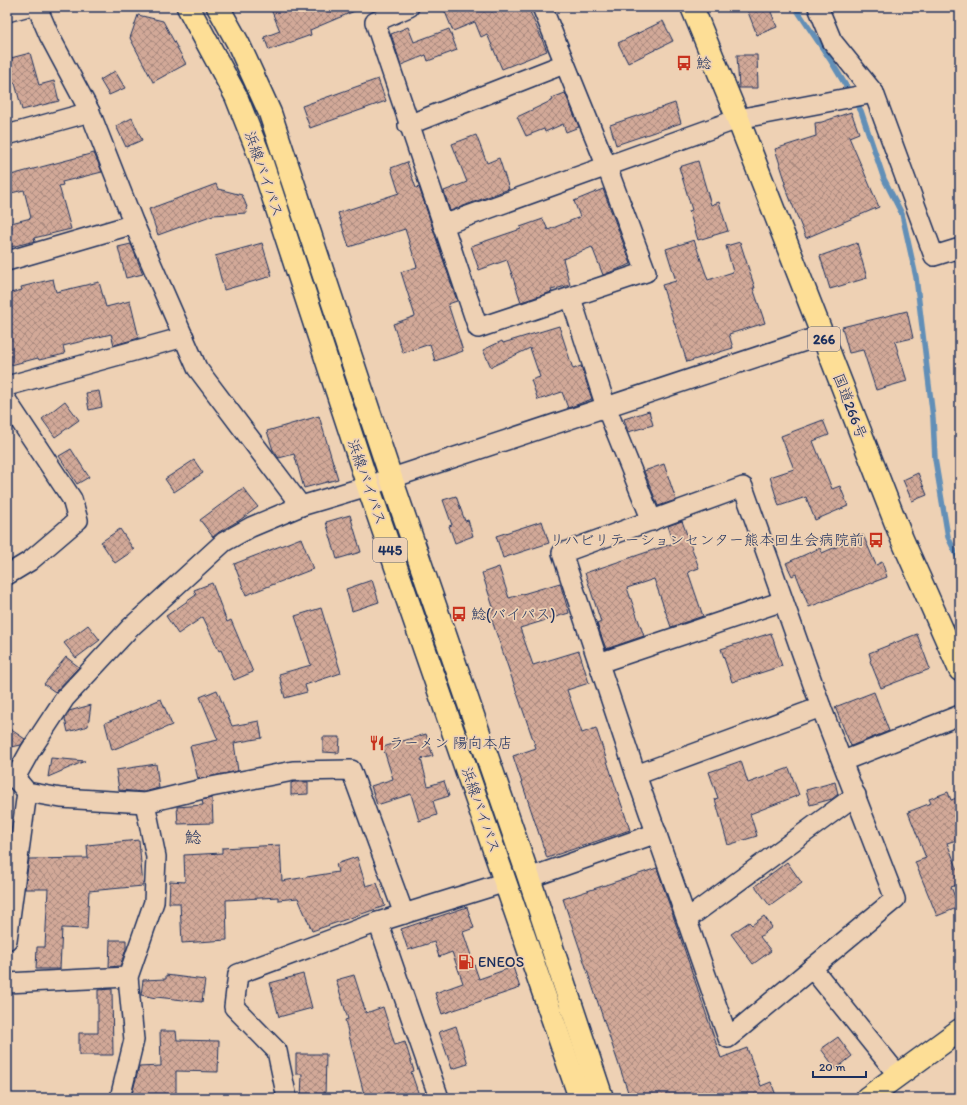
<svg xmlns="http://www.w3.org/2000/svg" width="967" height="1105" viewBox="0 0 967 1105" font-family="Itim,'Klee One',sans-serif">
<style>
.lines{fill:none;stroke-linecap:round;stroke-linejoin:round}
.stream{stroke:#628fb7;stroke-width:5.5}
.building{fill:url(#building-cross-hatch);stroke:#1b2f5e}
.minor-casing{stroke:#1b2f5e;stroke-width:22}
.highway-casing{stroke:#1b2f5e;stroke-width:25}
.minor{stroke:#eed1b4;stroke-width:19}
.highway{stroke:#fdde96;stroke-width:22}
.labels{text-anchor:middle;stroke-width:3.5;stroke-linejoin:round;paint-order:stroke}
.shield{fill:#eed1b4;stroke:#5a6078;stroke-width:1}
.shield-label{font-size:14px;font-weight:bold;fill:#1b2f5e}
.poi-label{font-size:15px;fill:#1b2f5e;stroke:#eed1b4;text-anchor:start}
.street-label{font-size:15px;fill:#1b2f5e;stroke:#eed1b4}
.quarter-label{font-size:17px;fill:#1b2f5e;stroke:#eed1b4}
</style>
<defs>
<pattern id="building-cross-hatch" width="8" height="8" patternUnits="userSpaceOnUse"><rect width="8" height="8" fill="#d2a998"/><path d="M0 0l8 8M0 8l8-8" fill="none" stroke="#aa8a7f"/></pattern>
</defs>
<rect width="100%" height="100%" fill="#eed1b4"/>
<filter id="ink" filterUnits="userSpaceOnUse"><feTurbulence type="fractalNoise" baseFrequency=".025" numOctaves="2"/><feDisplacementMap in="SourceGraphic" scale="8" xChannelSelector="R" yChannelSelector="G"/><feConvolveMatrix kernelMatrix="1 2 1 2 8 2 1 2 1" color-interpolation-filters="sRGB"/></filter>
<g filter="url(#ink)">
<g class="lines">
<path class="stream" d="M795,7L831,61L861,111L884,179L902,214L916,277L933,418L935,459L948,537L960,562"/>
</g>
<g class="building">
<path d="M270,7H364L310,30L311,35L269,50L264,37L280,31Z"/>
<path d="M443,7H528L547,51L502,69L487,34L481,37L475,22L453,31Z"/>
<path d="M746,7H769L777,27L757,35Z"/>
<path d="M138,15L163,21L186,64L153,82L130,38Z"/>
<path d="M663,21L673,41L628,63L618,43Z"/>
<path d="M408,27L414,42L449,29L457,50L428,61L426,55L401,65L391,34Z"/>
<path d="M30,53L39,85L54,81L59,101L22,110L15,83L7,85V59Z"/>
<path d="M737,55H757L758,88H739Z"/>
<path d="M115,71L125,88L109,95L100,80Z"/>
<path d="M378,79L386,101L310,128L302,106Z"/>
<path d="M565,93L579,127L566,132L563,124L545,132L544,129L526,136L517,117L553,100L552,98Z"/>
<path d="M675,103L681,123L616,145L610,125Z"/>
<path d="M851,112L859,133L849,137L879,207L806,238L784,184L786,183L775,149L816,136L815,123L822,122Z"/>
<path d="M132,118L142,140L126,147L116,126Z"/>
<path d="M476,135L487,163L499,158L509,189L450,211L444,191L467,182L452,144Z"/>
<path d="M94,153L102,172L62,182L63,185L59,186L71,229L34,238L35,241L7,248V224L31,218L24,190L7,194V176Z"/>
<path d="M698,161L711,205L719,202L728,231L698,240L689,211L692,210L679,167Z"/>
<path d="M407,162L416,188L419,187L457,301L448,304L463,351L435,361L430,344L403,353L393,324L415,316L401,272L417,267L405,229L349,247L338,213L399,193L391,168Z"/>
<path d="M216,184L218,189L242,195L247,207L246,208L247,213L213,215L158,235L149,209Z"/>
<path d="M603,189L631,264L603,275L592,247L563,259L570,285L551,290L552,292L521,302L507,260L479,270L471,246L521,229L520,227L543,219L548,230L580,217L574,201Z"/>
<path d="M694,240L708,280L733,272L726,246L740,242L755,288H753L765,323L729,334L733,348L687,362L662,285L676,281L666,249Z"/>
<path d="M262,243L272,276L224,290L215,256Z"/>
<path d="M857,243L867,278L830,289L820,256Z"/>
<path d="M131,244L143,274L126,278L118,247Z"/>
<path d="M53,279L56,292L99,282L106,307L130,301L139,338L114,345L111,334L63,346L65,354L39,360L38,358L7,366V294L22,290L21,287Z"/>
<path d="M907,311L913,338L895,342L907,381L876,390L863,350L849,353L842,327Z"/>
<path d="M559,326L573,369L581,366L592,399L568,408L562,392L538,400L531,380L540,377L530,348L491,367L483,350L502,341L503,343Z"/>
<path d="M99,391L102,407L89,410L86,393Z"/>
<path d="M65,401L79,420L55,437L42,419Z"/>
<path d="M649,411L653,425L628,432L624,419Z"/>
<path d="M319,416L338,479L304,488L294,454L279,458L273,450L267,431Z"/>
<path d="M823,420L829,435L813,441L832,489L840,486L848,506L815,520L806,497L779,506L770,477L794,469L781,436Z"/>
<path d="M71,449L89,477L77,484L59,456Z"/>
<path d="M194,460L203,473L174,492L165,479Z"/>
<path d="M664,464L676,500L658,506L644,471Z"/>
<path d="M918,473L927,495L912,501L903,480Z"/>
<path d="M243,488L258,507L240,520L219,532L213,537L200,520Z"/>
<path d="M456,496L465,521L468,520L473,536L455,543L449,526L452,525L443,500Z"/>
<path d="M350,515L361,552L337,559L326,522Z"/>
<path d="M542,521L549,543L503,558L496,536Z"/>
<path d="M682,521L699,568L688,572L703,616L671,627L654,579L627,588L644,636L606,649L597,624L601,622L585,573L674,543L668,526Z"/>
<path d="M120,529L134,550L115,563L101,542Z"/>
<path d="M863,535L876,565L882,562L887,577L809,607L796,574L792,576L786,563L820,548L822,553Z"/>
<path d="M301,538L313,569L246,595L234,564Z"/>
<path d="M499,567L509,598L560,583L569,613L520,628L533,665L579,651L589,683L567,690L582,733L596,728L630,830L547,858L513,756L536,748L489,612L494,610L482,573Z"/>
<path d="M372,580L379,602L352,611L346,589Z"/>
<path d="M212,583L227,622L231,620L253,672L234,680L221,650L219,651L203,617L178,634L166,616L196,595L194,590Z"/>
<path d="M321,608L341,673L305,685L307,692L285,698L279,674L311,665L295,616Z"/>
<path d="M88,625L100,640L76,658L64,643Z"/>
<path d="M771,633L782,666L732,682L721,649Z"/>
<path d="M917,634L930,669L881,688L870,661L871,660L869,653Z"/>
<path d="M66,657L79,667L55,692L44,684Z"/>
<path d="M217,690L232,726L259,721L262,738L234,743L238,771L198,779L190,746L218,740L200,697Z"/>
<path d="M874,692L889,731L851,746L835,707Z"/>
<path d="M161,699L172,725L112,750L105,723Z"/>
<path d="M91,705L88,726L68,732L65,719L69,711Z"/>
<path d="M7,727L25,739L21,745L7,748Z"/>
<path d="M426,734L433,756L421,759L428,786L444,781L449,796L433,801L437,815L419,821L411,794L377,805L371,786L393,779L383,747Z"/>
<path d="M323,737H340L339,753L323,752Z"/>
<path d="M51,758L85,761L48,777Z"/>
<path d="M741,761L748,783L789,768L799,795L750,814L757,836L728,845L715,799L718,798L709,772Z"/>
<path d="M156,764L159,788L144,792L119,790L116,770Z"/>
<path d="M294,782H308V794L291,795V783Z"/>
<path d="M835,782L838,794L832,799L810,805L806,790Z"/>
<path d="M948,792L951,800L960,797V839L947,843L960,875V884L951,887L959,907L937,916L915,862L926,858L908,812L931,803L929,799Z"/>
<path d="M212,798L213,823L178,824L177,807L203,805L202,800Z"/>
<path d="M139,840L143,886L89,891L87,929L62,928L60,969H36L37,947H45L48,889H25L29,859L88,858L87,845Z"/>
<path d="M280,845L282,881L338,872L336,864L357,857L366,886L377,883L385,906L312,931L298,898L278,900V897L226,900L227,940L182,943L180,903H169L170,881L185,882L184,855L222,853V848Z"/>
<path d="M787,862L802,883L770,906L755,886Z"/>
<path d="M657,868L721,1058L747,1048L761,1086L771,1082L777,1098H630L563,899Z"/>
<path d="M467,907L474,928L463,932L479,979L513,967L520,988L442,1014L435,993L463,983L452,952L439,957L434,942L408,950L401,929Z"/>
<path d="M764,916L772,927L760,937L771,951L753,964L731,934L749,922L752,925Z"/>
<path d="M110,940H126V949L120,966L109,967Z"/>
<path d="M303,974L312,1008L279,1017L270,983Z"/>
<path d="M166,975L205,980L202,1002L156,997V998L141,995L143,980L166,979Z"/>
<path d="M354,975L366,1013L383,1007L395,1045L405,1042L414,1071L411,1072L420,1098H365L345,1020L348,1019L336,980Z"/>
<path d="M112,989L113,1055H79V1033H98V990Z"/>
<path d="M456,1026L468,1064L452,1069L439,1032Z"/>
<path d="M160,1031H176L177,1040L219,1041L218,1072L176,1071V1098H131L139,1067L161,1066Z"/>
<path d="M838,1037L852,1056L836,1069L821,1049Z"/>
<path d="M296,1054H326L325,1098H301L302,1074H296Z"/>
</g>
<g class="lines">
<defs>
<g id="minor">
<path d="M37,7L49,35L90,112L134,224L197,368L301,506"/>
<path d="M409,7L375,22L478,328L646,272L607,167L542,7"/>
<path d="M818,7L832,41L874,93L934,256L960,248"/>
<path d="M7,12L25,7"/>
<path d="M408,125L564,64"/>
<path d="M7,135L90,112"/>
<path d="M443,225L738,119L874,93"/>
<path d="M7,261L134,224"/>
<path d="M571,298L606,407L652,521"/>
<path d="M7,386L184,337"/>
<path d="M7,401L72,499L78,520L30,561L7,575"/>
<path d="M743,487L821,707L895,899L728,1038L636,775L562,553Z"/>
<path d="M599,663L783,601"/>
<path d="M843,761L960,715"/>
<path d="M636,775L821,707"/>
<path d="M7,778H15L27,792L61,798L145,803L211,787L293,771L351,770L404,914"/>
<path d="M15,778L30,751L65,698L131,627L224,542L251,527L301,506L368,486L823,335"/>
<path d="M529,878L657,833"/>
<path d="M687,919L856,795"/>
<path d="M378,922L439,1098"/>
<path d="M7,940L27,792"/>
<path d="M812,968L898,1075"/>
<path d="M7,983L128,977"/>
<path d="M120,1098L134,1040L128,977L154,902L156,857L145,803"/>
<path d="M287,1098L277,1051L234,1007L238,974L378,922L506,882"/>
</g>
<g id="highway">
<path d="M188,7L236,96L260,157L368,486L580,1098"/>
<path d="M218,7L238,43L270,113L391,478L529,878L602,1098"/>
<path d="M692,7L738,119L902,539L960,670"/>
<path d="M867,1098L960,1030"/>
</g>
</defs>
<use href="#minor" class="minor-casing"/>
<use href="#highway" class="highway-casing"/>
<use href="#minor" class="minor"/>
<use href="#highway" class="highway"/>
</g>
</g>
<defs>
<symbol id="bus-bare" viewBox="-9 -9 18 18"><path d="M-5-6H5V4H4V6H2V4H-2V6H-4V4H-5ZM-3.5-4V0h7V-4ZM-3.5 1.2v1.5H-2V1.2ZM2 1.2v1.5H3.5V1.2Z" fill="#c8321e" stroke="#eed1b4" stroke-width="2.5" paint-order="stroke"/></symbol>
<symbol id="restaurant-bare" viewBox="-9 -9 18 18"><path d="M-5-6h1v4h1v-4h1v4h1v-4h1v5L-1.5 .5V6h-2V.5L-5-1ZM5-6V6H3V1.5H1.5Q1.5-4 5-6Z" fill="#c8321e" stroke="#eed1b4" stroke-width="2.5" paint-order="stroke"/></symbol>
<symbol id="fuel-bare" viewBox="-9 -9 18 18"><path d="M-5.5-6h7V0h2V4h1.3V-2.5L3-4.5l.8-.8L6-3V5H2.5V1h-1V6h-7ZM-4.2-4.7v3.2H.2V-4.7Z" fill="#c8321e" stroke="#eed1b4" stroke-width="2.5" paint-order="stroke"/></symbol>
</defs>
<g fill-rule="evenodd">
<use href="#bus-bare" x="673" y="52" width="22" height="22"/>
<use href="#bus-bare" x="865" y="529" width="22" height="22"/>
<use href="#bus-bare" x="448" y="603" width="22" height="22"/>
<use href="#restaurant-bare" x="366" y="732" width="22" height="22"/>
<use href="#fuel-bare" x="455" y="951" width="22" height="22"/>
</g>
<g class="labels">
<g class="shield">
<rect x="808" y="327" width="32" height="24" rx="3"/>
<rect x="373" y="538" width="34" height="24" rx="3"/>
</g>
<g class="shield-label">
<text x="824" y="344">266</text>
<text x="390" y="555">445</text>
</g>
<g class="poi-label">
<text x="696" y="68">鯰</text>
<text x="864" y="545" text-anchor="end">リハビリテーションセンター熊本回生会病院前</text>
<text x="471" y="619">鯰(バイパス)</text>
<text x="389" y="748">ラーメン 陽向本店</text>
<text x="478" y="967">ENEOS</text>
</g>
<g class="street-label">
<text transform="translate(264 174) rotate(71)" y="5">浜線バイパス</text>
<text transform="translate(850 406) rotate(69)" y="5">国道266号</text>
<text transform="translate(367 482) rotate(71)" y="5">浜線バイパス</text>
<text transform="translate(481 810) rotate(71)" y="5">浜線バイパス</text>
</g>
<g class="quarter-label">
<text x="193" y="843">鯰</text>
</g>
</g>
<rect width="967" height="1105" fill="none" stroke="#eed1b4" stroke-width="24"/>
<rect x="12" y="12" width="943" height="1081" fill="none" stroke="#1b2f5e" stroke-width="1.5" filter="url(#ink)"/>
<path d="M813 1071v6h53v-6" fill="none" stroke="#1b2f5e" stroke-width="2"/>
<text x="819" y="1071" font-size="12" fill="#1b2f5e" stroke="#eed1b4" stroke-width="3" paint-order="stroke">20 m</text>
</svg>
